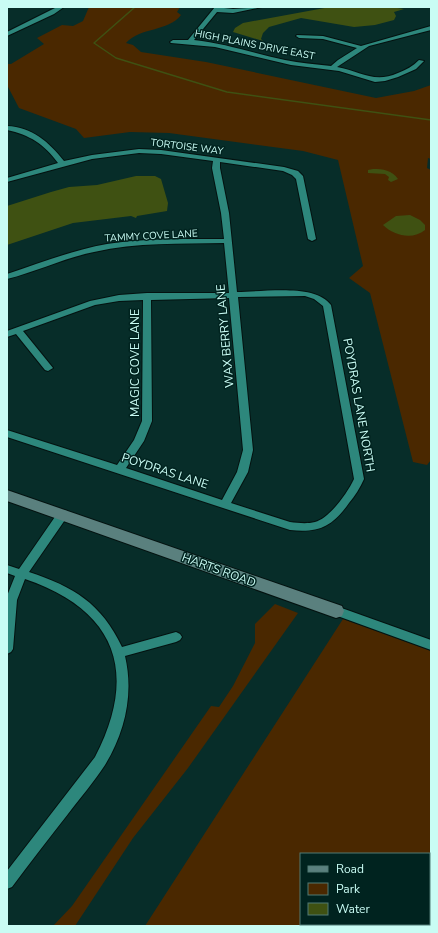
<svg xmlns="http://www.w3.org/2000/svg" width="438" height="933" viewBox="0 0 438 933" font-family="'Nunito Sans',sans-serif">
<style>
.green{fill:#4a2800;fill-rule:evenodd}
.water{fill:#3f5112}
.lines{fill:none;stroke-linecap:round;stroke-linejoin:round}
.stream{stroke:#3f5112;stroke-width:1.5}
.street-casing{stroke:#041210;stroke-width:2}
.secondary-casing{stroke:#041210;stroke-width:2}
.street{fill:#2d877c;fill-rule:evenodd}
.secondary{fill:#5a807e;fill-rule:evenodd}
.labels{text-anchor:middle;stroke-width:3;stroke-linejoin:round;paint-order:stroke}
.far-street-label{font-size:10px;fill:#c9fcf4;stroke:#00231f}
.street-label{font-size:12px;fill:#c9fcf4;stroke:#00231f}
</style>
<rect width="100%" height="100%" fill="#072d29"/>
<g class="green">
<path d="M89,7H180L177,12L181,15C168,32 140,27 126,43L133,45L141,52L206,62L376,98L414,91L431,85V159L428,158L427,168L431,170V460L427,465L413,462L370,293L349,278L363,266L338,160L303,151L169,133L130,132L84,138L76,129L19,108L7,85V64H11L44,44L37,38L62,25L73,26L83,21Z"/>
<path d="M275,604L298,613L188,768L133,838L75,926H53L72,906L211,706L219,707L233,686L255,643V624Z"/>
<path d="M343,619L431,651V926H145ZM301,854H429V924H301Z"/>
</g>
<g class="water">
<path d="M330,7H391L404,9L394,12L396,16L394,20L375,25L354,27L301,18L269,27L263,33L261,39L263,41L233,32L235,28L243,23Z"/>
<path d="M373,169C383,169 392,170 398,179L391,182L388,180L389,177L385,174L368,173V170Z"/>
<path d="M136,176H155L161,179L168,203L167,211L137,216L136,218L131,216L73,223L7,245V206L51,192L69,187L97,185Z"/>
<path d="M410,215L420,220L425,225V230C413,240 394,236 383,225L396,216Z"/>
</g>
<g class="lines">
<path class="stream" d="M135,7L94,43L116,58L227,92L431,120"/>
<defs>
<g id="street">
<path d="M57,7H64L54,14L7,36V32Z"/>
<path d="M215,7L233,9L262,7L233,13L217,12L194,40C225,43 255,54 285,60C300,63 315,64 331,66L338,60L357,48L323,39L299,38L296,36L297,35L323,36L361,46L431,26V30L369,46L337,67C360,71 374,84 398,73C406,70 413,66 419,60L424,61L416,69L398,77L385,81L375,82L339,71L291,65L215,47L171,43L170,42L173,40H188Z"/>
<path d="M7,126C32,127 49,142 64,161L92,155L139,149L161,150L284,167L298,171L303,176L316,239L312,241L308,239L296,179L292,175L283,171L220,162V168L229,213L237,292C263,292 315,283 331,305L364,479C360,488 355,496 349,503C332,527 319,533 290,530L7,437V430L117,465L134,440L142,421L143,300L119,301L95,305L23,331L53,368L48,371L45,370L16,334L7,337V331L90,301L119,295L147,293H229L224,243C181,244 137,242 94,252C64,258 36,272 7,279V274C40,263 73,250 107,244C146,238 185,239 224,239L221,213L212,168L213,161L161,154L139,153L92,159L7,182V178L58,163C44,144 30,135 7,130ZM305,296L314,299L323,306L354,479C348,492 330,518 315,522C307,524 298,523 290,522L231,503L248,472L253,450L238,297ZM229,298L243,450L237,472L222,500L126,468L144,441L152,421L151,300Z"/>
<path d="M63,510L67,511L68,514L67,517L29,572C74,587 101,603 122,647L176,632L180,634L182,637L180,640L176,642L125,656C134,694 125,732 105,765C94,782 80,798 68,814C49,838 30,863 12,887L7,889V871L95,757C139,672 116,610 25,579L17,600L13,649L11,652L7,654V596L15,576L7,573V565L19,569L59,511Z"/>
<path d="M336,606L431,640V650L332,614L330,611L332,608Z"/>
</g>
<path id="secondary" d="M7,490L342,606L344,611L342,616L336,618L7,501Z"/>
</defs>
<use href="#street" class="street-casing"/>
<use href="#secondary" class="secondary-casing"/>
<use href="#street" class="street"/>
<use href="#secondary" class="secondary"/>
</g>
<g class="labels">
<g class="far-street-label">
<text transform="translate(255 44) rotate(11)" y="4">HIGH PLAINS DRIVE EAST</text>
<text transform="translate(187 146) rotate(7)" y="4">TORTOISE WAY</text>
<text transform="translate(151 235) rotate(-3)" y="4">TAMMY COVE LANE</text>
</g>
<g class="street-label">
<text transform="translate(225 336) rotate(-95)" y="4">WAX BERRY LANE</text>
<text transform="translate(135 363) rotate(-90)" y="4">MAGIC COVE LANE</text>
<text transform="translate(359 405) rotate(80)" y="4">POYDRAS LANE NORTH</text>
<text transform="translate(165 471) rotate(18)" y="4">POYDRAS LANE</text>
<text transform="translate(219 570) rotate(20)" y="4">HARTS ROAD</text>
</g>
</g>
<rect width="438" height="933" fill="none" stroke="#c9fcf4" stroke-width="16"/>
<rect x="300" y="853" width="130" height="72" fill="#00231f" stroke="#507a74"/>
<rect x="308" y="866" width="20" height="6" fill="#5a807e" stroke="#507a74"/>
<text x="336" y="873" font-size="12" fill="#c9fcf4">Road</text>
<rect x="308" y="883" width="20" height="12" fill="#4a2800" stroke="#507a74"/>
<text x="336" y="893" font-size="12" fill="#c9fcf4">Park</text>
<rect x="308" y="903" width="20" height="12" fill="#3f5112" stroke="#507a74"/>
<text x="336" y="913" font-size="12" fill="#c9fcf4">Water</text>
</svg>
